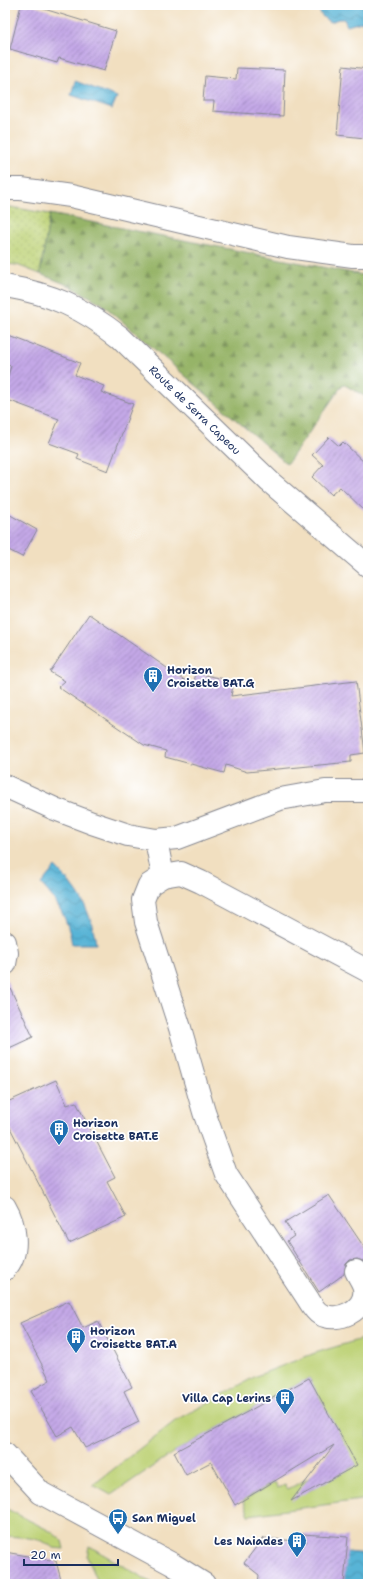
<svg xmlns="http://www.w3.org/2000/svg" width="373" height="1589" viewBox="0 0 373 1589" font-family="'Shantell Sans',sans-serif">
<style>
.grass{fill:url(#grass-dots);stroke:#6c806a}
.forest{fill:url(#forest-firs);stroke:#587262}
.garden{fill:#bdd276;stroke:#6c806a}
.water{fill:url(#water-waves);stroke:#3a729a}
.building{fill:url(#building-hatch)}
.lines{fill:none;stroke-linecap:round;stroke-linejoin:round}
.minor-casing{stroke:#86878f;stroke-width:24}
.minor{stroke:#fff;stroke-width:22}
.labels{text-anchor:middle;stroke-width:3.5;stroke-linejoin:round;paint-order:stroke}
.street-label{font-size:11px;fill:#1b2f5e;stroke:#fff}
.poi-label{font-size:11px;font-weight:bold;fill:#1b2f5e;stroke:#fff;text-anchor:start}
</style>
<defs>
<pattern id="grass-dots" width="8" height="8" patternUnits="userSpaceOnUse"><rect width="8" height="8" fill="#bdd276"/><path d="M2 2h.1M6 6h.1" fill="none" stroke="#a2b568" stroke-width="1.8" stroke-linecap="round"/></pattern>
<pattern id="forest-firs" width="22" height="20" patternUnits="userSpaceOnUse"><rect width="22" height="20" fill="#96b467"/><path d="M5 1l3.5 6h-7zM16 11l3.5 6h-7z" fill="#7a9358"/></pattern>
<pattern id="water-waves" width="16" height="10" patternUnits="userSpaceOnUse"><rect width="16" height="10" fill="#58b4d6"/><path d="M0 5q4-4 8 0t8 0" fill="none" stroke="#4893b1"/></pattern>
<pattern id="building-hatch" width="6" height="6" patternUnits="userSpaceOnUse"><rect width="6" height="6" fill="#c4a8e7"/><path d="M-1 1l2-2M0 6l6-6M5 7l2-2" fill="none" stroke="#9e89be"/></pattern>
</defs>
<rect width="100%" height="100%" fill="#fff"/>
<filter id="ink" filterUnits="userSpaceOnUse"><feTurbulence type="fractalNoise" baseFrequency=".025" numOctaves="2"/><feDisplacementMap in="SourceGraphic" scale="8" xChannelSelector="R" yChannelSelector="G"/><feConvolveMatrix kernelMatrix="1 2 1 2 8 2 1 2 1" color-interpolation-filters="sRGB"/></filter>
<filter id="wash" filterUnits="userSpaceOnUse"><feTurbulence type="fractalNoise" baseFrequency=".012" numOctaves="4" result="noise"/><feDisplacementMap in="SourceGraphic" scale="16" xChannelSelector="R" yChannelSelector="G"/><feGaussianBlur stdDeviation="0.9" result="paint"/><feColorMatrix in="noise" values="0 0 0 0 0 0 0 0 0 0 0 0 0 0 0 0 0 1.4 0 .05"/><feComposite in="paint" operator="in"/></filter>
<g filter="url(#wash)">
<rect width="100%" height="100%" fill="#f1dfc0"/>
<path class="grass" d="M5,206L50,214L40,274L17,265L5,264Z"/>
<path class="forest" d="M50,214L368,276V398L343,384L287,464L101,303L68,285L40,274Z"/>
<g class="garden">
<path d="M368,1337V1499L249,1515L243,1500L275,1482L278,1488L285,1485L288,1489L309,1478L314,1488L356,1465L309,1378L174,1452L111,1495L93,1485L175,1421L256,1376L315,1353Z"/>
<path d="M5,1508L52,1532L62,1541L64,1549L53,1548C43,1537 19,1537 5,1536Z"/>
<path d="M89,1546L154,1584H99L87,1557Z"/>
</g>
<g class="water">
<path d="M317,5H368V20L347,26L344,19H338L331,22C323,19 319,13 317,5Z"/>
<path d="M75,81L117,97L112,109L71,95Z"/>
<path d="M55,867C79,890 91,910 96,944H72C68,919 58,902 41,884Z"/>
<path d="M346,1552L368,1554L367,1584H344Z"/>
</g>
<g id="blocks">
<g class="building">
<path d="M21,5H31L116,31L104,71L59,58L57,63L10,49Z"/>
<path d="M343,66L368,69V110L365,138L337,135Z"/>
<path d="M237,68L285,70L283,116L213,111L214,101H203L205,76L236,79Z"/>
<path d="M5,334L80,363L75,375L104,386L101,392L133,404L108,471L77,459L79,454L49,443L59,419L5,399V386L11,366L5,364Z"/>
<path d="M329,437L339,446L343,442L368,466V514L340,487L331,495L312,477L323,465L312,455Z"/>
<path d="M5,512L37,530L22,557L5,548Z"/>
<path d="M89,614L193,686L196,673L234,681L231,696L356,681L365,753L351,755V762L247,772L226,765L224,773L165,757L166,751L144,745L58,687L65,681L50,672Z"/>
<path d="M5,977L33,1037L5,1050Z"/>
<path d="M56,1080L67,1105L76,1102L115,1177L107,1181L126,1217L69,1243L5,1118V1103Z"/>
<path d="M329,1195L368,1253V1257L363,1261L357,1259L350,1260L346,1264L344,1274L319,1292L287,1241L294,1236L285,1222Z"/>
<path d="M69,1301L83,1328L98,1321L132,1387L124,1391L139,1422L85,1448L73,1427L57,1436L31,1391L50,1380L20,1323Z"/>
<path d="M309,1378L357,1465L291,1501L334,1445L235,1505L211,1462L186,1475L174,1452Z"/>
<path d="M302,1534L348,1537L344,1584H258L259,1575L244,1563L263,1538L307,1542Z"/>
<path d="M5,1552L56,1561L62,1584H5Z"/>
</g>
</g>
</g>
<g filter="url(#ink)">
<use href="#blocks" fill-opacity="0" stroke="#86878f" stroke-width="1"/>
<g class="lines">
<defs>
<g id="minor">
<path d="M5,189H21L71,196L288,247L353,256H368"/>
<path d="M5,286C52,294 83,308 120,337L270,482L368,566"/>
<path d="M5,786L55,809L92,823L128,835L156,840L177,838L280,799L325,791H368"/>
<path d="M156,840L163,876"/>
<path d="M5,942L7,953L5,964"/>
<path d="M5,1207C15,1224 21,1252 5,1269"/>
<path d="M356,1271C358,1276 363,1282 364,1288C368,1310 337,1324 320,1314C315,1311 311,1304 308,1299L226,1174L204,1112L180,1028L146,922L143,900L149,885L163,876L181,873L201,882L368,971"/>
<path d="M5,1454L41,1493L172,1564L204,1584"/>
</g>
</defs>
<use href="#minor" class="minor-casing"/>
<use href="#minor" class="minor"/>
</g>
</g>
<defs>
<symbol id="building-pin" viewBox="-11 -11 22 30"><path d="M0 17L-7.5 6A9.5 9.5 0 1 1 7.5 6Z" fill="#1f6fb2" stroke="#fff"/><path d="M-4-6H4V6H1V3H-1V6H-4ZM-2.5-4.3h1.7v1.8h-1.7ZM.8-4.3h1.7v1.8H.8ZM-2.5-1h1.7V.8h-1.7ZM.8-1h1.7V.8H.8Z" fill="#fff"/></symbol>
<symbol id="bus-pin" viewBox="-11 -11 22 30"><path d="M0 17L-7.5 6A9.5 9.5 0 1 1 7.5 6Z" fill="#1f6fb2" stroke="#fff"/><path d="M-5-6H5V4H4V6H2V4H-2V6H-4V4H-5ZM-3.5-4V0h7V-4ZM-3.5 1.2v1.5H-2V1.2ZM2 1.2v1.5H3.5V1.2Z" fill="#fff"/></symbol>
</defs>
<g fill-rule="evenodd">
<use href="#building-pin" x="142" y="665" width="22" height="30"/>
<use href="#building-pin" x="48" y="1118" width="22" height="30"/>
<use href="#building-pin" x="65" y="1326" width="22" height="30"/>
<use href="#building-pin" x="274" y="1387" width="22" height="30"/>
<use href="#bus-pin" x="107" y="1507" width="22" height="30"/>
<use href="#building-pin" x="286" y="1530" width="22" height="30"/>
</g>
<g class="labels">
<g class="street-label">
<text transform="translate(195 410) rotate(44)" y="4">Route de Serra Capeou</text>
</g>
<g class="poi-label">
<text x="167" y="674">Horizon<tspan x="167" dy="13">Croisette BAT.G</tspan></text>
<text x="73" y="1127">Horizon<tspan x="73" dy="13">Croisette BAT.E</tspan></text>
<text x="90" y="1335">Horizon<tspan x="90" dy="13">Croisette BAT.A</tspan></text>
<text x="271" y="1402" text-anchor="end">Villa Cap Lerins</text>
<text x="132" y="1522">San Miguel</text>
<text x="283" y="1545" text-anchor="end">Les Naiades</text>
</g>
</g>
<rect width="373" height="1589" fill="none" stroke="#fff" stroke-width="20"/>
<path d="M24 1559v6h94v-6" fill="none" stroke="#1b2f5e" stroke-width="2"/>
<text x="30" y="1559" font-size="12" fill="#1b2f5e" stroke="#ffffff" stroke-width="3" paint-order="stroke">20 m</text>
</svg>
